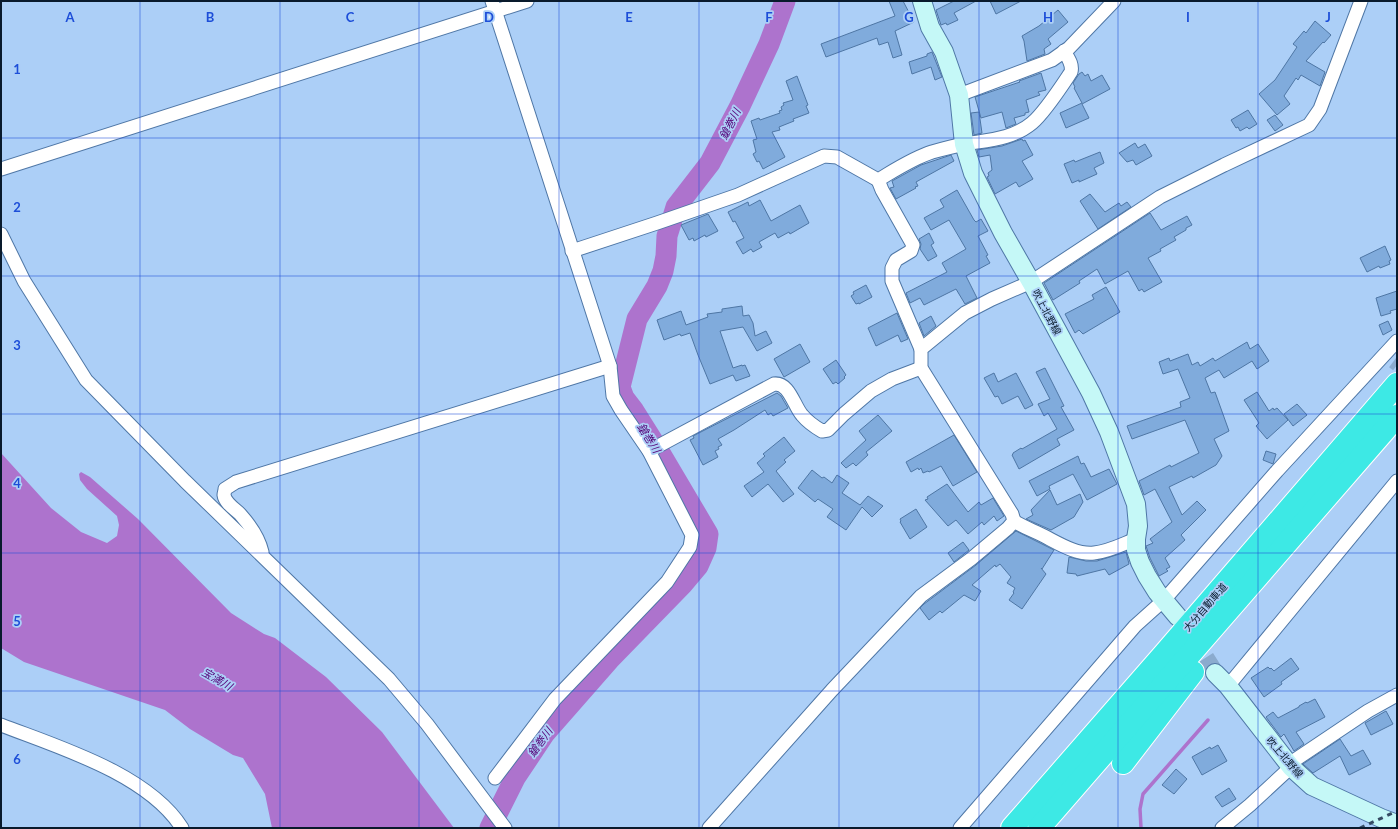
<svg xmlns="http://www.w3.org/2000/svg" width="1398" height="829" viewBox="0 0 1398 829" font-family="Lato,'Noto Sans JP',sans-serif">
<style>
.water{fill:#ad73cd}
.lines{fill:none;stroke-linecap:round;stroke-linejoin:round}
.stream{stroke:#ad73cd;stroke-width:3.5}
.river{stroke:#ad73cd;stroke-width:21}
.building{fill:#80abdc;stroke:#4e76a4}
.minor-tunnel{stroke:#8babce;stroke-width:13;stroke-dasharray:13 6;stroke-linecap:butt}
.secondary-tunnel{stroke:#8babce;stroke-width:18;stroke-dasharray:18 9;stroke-linecap:butt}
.minor-casing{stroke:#4f77a6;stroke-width:15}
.secondary-casing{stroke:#4f77a6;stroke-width:20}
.motorway-casing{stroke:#fff;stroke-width:24}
.minor{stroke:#fff;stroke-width:13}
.secondary{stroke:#c5f8f7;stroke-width:18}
.motorway{stroke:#3de9e5;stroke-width:22}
.rail{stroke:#354b63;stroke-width:3;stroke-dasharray:5 5;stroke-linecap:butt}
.grid{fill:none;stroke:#1d4ed8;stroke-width:1;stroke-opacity:0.55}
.labels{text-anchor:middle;stroke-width:3.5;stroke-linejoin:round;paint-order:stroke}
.street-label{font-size:10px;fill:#091a2c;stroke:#accff7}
.water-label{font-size:11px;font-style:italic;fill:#550076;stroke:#accff7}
.grid-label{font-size:13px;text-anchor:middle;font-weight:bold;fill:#1d4ed8;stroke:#accff7;stroke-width:3.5;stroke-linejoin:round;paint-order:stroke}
</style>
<rect width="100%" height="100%" fill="#accff7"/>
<path class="water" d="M1,453L51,508L81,532L107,543L117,536L119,525L117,516L87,489L80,480L79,474L81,472L90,477L138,519L231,613L264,634L275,638L326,677L382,732L454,828H272L265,794L243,758L233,755L190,729L165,710L24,662L1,648Z"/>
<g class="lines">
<path class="stream" d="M1141,828L1140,809L1143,794L1208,720"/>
<path class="river" d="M490,828L515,778L545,733L609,660L682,585L698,566L706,548L708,534L656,446L634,411L624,398L620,387L637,319L657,286L663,271L666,256L667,236L676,207L710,163L740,106L769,44L785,1"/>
</g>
<g class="building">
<path d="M889,1H903L914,22L895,31L902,55L893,58L888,42L879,45L877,38L826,57L821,44L895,16Z"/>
<path d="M954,1H976L954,13L958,20L947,25L946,23L941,25L936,10Z"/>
<path d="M990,1H1021L996,14Z"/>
<path d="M1058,10L1068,22L1048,39L1051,44L1044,49L1045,54L1027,61L1024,41L1022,36L1039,26Z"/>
<path d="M1315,21L1331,35L1324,43L1323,42L1306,61L1325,72L1320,86L1301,75L1298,80L1296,78L1284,96L1290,104L1277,115L1259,94L1275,80L1297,47L1293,44L1304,31L1306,33Z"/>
<path d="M932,52L942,77L935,80L931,67L912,74L909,62L927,56V54Z"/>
<path d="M1082,72L1085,76L1088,74L1091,81L1102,75L1110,89L1082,104L1089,118L1066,128L1060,113L1082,103L1074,88L1075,87L1073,83L1079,74Z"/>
<path d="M1041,73L1046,90L1038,92L1040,95L1026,100L1029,112L1025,113V115L1014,118L1016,124L1006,128L1002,112L981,118L975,97L1020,82L1019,81Z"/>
<path d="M797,76L808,105L806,106L809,113L793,119L794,121L779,127L780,130L772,132L785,157L763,169L759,161L757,162L753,154L756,152L753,140L757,139L751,121L759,118L760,120L780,113L779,111L782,110L781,107L784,105L783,103L793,100L786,81Z"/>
<path d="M1248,110L1257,124L1249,129L1247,127L1240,131L1238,127L1236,128L1231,120Z"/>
<path d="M979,112L982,133L974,135L971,113Z"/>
<path d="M1275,115L1283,125L1275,131L1267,120Z"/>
<path d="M1022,139L1023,141L1025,140L1033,155L1022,161L1033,179L1019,187L1016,182L995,194L987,177L989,176L988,173L992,170L990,155L979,157L977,150L1002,146Z"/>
<path d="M1135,143L1138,148L1145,144L1152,156L1136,165L1133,160L1127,162L1119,153Z"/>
<path d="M1100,152L1104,163L1094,168L1097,174L1079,182V180L1072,183L1064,164L1074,160L1075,162Z"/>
<path d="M951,155L954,161L916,182L918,186L915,187L916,188L896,199L890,188L894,187L892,181L921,165Z"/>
<path d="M957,190L974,220L976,222L981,219L988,231L978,236L988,255L986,256L990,263L966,276L977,298L965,304L956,289L924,305L920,298L910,303L906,293L947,272L942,263L966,249L949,220L931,230L924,218L944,207L940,200Z"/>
<path d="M1090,194L1105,212L1119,203L1121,206L1127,202L1131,207L1098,229L1080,201Z"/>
<path d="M760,200L771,221L800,205L809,223L790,234L789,232L778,238L775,233L759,242L762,247L753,252L751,249L743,254L736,242L744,238L735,221L733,222L728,212L748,202L749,206Z"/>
<path d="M1150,213L1161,230L1187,216L1192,225L1186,228V230L1174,237L1176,240L1160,249L1161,251L1148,258L1162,282L1144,292L1142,289L1139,291L1128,271L1105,284L1097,269L1079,281L1080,283L1053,300L1044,283Z"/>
<path d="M708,214L718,231L706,237L705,235L694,241L693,238L689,240L681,225Z"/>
<path d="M929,233L934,243L931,245L937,256L928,261L920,249L921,244L919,239Z"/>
<path d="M1385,246L1391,260L1389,261L1390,264L1380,268L1379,266L1367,272L1360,258Z"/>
<path d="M866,285L872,297L859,304V303L856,304L851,296L854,294L853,292Z"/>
<path d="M1106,287L1120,312L1083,334L1079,330L1075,333L1065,314L1094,299L1092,295Z"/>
<path d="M1397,291V309L1390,311L1391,313L1381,316L1376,298Z"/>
<path d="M742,306L743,316L749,315L753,323L755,336L766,331L772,343L757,351L743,327L720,331L733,368L742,365V366L745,365L750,376L736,381L733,375L710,384L698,355L690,333L681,336L680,334L664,340L657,320L681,311L686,325L708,317L707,314L722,312V309Z"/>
<path d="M897,313L908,339L901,342L898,335L876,346L868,328Z"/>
<path d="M931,316L936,326L924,336L919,323Z"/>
<path d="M1388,321L1392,330L1383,335L1379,325Z"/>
<path d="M1247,342L1250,349L1258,344L1269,361L1257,369L1252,361L1224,378L1219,370L1205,378L1211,393L1215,392L1229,431L1214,439L1222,456L1216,465L1193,478L1192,476L1169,487L1182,515L1197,501L1206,510L1181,535L1185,540L1165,558L1170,567L1166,569L1168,571L1159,576L1150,558L1146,546L1153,543L1150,539L1172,522L1155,489L1144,495L1139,481L1170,465L1171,467L1199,453L1185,420L1132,439L1127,426L1181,407L1180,402L1190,398L1178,369L1163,374L1159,362L1169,358L1170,361L1188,354L1192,365L1198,362L1200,366L1213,358L1215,361Z"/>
<path d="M800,344L810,362L784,377L774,359Z"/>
<path d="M836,360L846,375L844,377L845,378L838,384L836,382L833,384L823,369Z"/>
<path d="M1045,368L1064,406L1061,407L1074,430L1057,439L1060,445L1019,469L1012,455L1013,454V453L1021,448L1022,449L1057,429L1048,413L1044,416L1038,404L1050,399L1036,372Z"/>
<path d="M994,373L998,382L1016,373L1033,405L1025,409L1018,396L1002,404L998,396L995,397L984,378Z"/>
<path d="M1257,392L1269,411L1273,408L1274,410L1277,408L1288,420L1267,439L1256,426L1259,423L1244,400Z"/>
<path d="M777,393L781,396L788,408L773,416L771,413L768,415L765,410L734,430L718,439L722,445L718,447L719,449L715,451L718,457L703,465L690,440L694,438L693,436Z"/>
<path d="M1297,404L1307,415L1293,426L1284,414Z"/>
<path d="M878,415L892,431L866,452L868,455L856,466L853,463L846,468L841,463L866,440L859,431Z"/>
<path d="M954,435L977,472L953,486L941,466L929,472L928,471L923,473L921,468L919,470L918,468L911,472L906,462Z"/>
<path d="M784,437L795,451L784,460L786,462L776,471L794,494L783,502L768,484L752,497L744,486L764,472L757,463L765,456L763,454Z"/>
<path d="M1266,451L1276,454L1273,464L1263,460Z"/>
<path d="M1078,456L1081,464L1084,463L1091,477L1109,469L1117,484L1087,500L1073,474L1049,486L1050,489L1037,496L1029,481Z"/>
<path d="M812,470L822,478L824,477L832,483L837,475L849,483L842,493L860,505L868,496L883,506L872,517L862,507L846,530L827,517L833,509L818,499L815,502L798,488Z"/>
<path d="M947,484L968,512L979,502L981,505L993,498L1004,516L997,521L994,516L984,525L982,522L968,534L956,520L948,526L925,500L928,499L927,497Z"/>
<path d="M1050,490L1057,505L1080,494L1083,502L1074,517L1051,530L1026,519L1033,515L1031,510Z"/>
<path d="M916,509L927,527L910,539L900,522L901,521L900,519Z"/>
<path d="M1016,531L1054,550L1042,569L1041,568L1046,574L1022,609L1009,600L1014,593L1013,592L1015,588L1007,583L1011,577L1000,564L996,567L995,565L972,585L981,591L975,601L964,595L942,613L940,611L929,620L920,608L924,604L976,565Z"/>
<path d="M963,542L969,550L954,562L948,553Z"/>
<path d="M1126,552L1129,564L1109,575L1105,569L1077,576L1076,574L1067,573L1069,557L1086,561H1097Z"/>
<path d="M1291,658L1299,669L1281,682L1282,684L1264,697L1251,678L1268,667L1270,669L1271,668L1274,671Z"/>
<path d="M1315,699L1325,717L1296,732L1304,744L1294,751L1284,734L1281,737L1266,717L1273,712L1278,718L1299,707V706L1306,702L1307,703Z"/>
<path d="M1386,711L1393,724L1371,735L1365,723Z"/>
<path d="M1340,739L1351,756L1363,750L1371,764L1349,775L1340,756L1313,773L1303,764Z"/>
<path d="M1218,745L1227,761L1202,775L1192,757L1210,747L1211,749Z"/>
<path d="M1176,769L1187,779L1174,794L1162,785Z"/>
<path d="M1229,788L1236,799L1222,807L1215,797Z"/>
</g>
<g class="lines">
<path class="minor-tunnel" d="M1393,362L1397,365"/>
<path class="secondary-tunnel" d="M1191,635L1215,673"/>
<defs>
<g id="minor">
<path d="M492,1L610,366L613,396L621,410L649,451L692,535L690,547L667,582L555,699L495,778"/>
<path d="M959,95L1052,60L1069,48L1114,1"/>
<path d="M1,169L527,1"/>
<path d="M878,180L882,190L913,245L911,251L896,260L892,268V281L921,349"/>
<path d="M1,234L24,281L86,380L185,481L389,679L427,724L505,828"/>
<path d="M572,251L657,223L738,195L824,156L837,157L878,180C895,170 913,158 932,152C943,149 954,146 965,144C988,140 1013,139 1032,123C1045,112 1061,87 1071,72C1073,64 1068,58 1064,51"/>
<path d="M649,451L774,384C789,382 794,406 802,415C807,421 815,427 822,431L828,430L844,414L871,391L892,379L921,368"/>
<path d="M1014,521C1023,527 1032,530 1042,535C1058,543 1076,555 1094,553C1108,552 1123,544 1136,539"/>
<path d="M262,552C259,539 249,524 240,514C235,509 225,503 224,495C224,493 225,491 225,489L236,482L610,366"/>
<path d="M1228,686L1397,481"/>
<path d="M1,725C58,747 148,774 182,828"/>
<path d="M1289,764L1368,711L1397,695"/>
<path d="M709,828L832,690L921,596L971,559L1008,528L1014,521L1012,514L921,368V349L965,313L992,299L1031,282L1160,197L1224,165L1309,125L1320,109L1361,1"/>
<path d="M960,828L1135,626L1164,600L1277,471L1397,341"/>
<path d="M1222,828L1250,805L1291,767"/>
</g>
<g id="secondary">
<path d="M922,1L930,27L944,52L959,95L964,144L973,173L1003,233L1031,282L1091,393L1109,432L1136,504L1138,526L1136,539V550L1140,562L1147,576L1157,592L1178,617"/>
<path d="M1215,673L1228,686L1291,767L1312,786L1381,818L1397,824"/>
</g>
<g id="motorway">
<path d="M1123,763L1193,672"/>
<path d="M1012,828L1165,653L1397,384"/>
<path d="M1039,828L1397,416"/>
</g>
</defs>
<use href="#minor" class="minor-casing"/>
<use href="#secondary" class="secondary-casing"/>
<use href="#motorway" class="motorway-casing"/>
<use href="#minor" class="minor"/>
<use href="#secondary" class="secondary"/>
<use href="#motorway" class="motorway"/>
<path class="rail" d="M1360,828L1397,811"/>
</g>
<path class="grid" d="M140,1V828M280,1V828M419,1V828M559,1V828M699,1V828M839,1V828M979,1V828M1118,1V828M1258,1V828M1,138H1397M1,276H1397M1,414H1397M1,553H1397M1,691H1397"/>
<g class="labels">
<g class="street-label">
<text transform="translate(1047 312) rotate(62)" y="4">吹上北野線</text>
<text transform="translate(1205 607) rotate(-49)" y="4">大分自動車道</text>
<text transform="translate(1285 757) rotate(49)" y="4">吹上北野線</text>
</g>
<g class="water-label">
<text transform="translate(730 124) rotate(-63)" y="4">鎗巻川</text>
<text transform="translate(649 438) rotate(58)" y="4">鎗巻川</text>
<text transform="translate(217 679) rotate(30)" y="4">宝満川</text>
<text transform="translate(540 742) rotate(-54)" y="4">鎗巻川</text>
</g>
</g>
<g class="grid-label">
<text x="70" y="22">A</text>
<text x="210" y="22">B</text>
<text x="350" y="22">C</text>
<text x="489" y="22">D</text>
<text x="629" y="22">E</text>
<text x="769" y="22">F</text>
<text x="909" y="22">G</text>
<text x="1048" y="22">H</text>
<text x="1188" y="22">I</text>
<text x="1328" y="22">J</text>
<text x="17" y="74">1</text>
<text x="17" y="212">2</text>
<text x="17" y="350">3</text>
<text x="17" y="488">4</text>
<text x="17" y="626">5</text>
<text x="17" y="764">6</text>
</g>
<rect width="1398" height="829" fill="none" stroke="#091a2c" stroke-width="4"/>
</svg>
